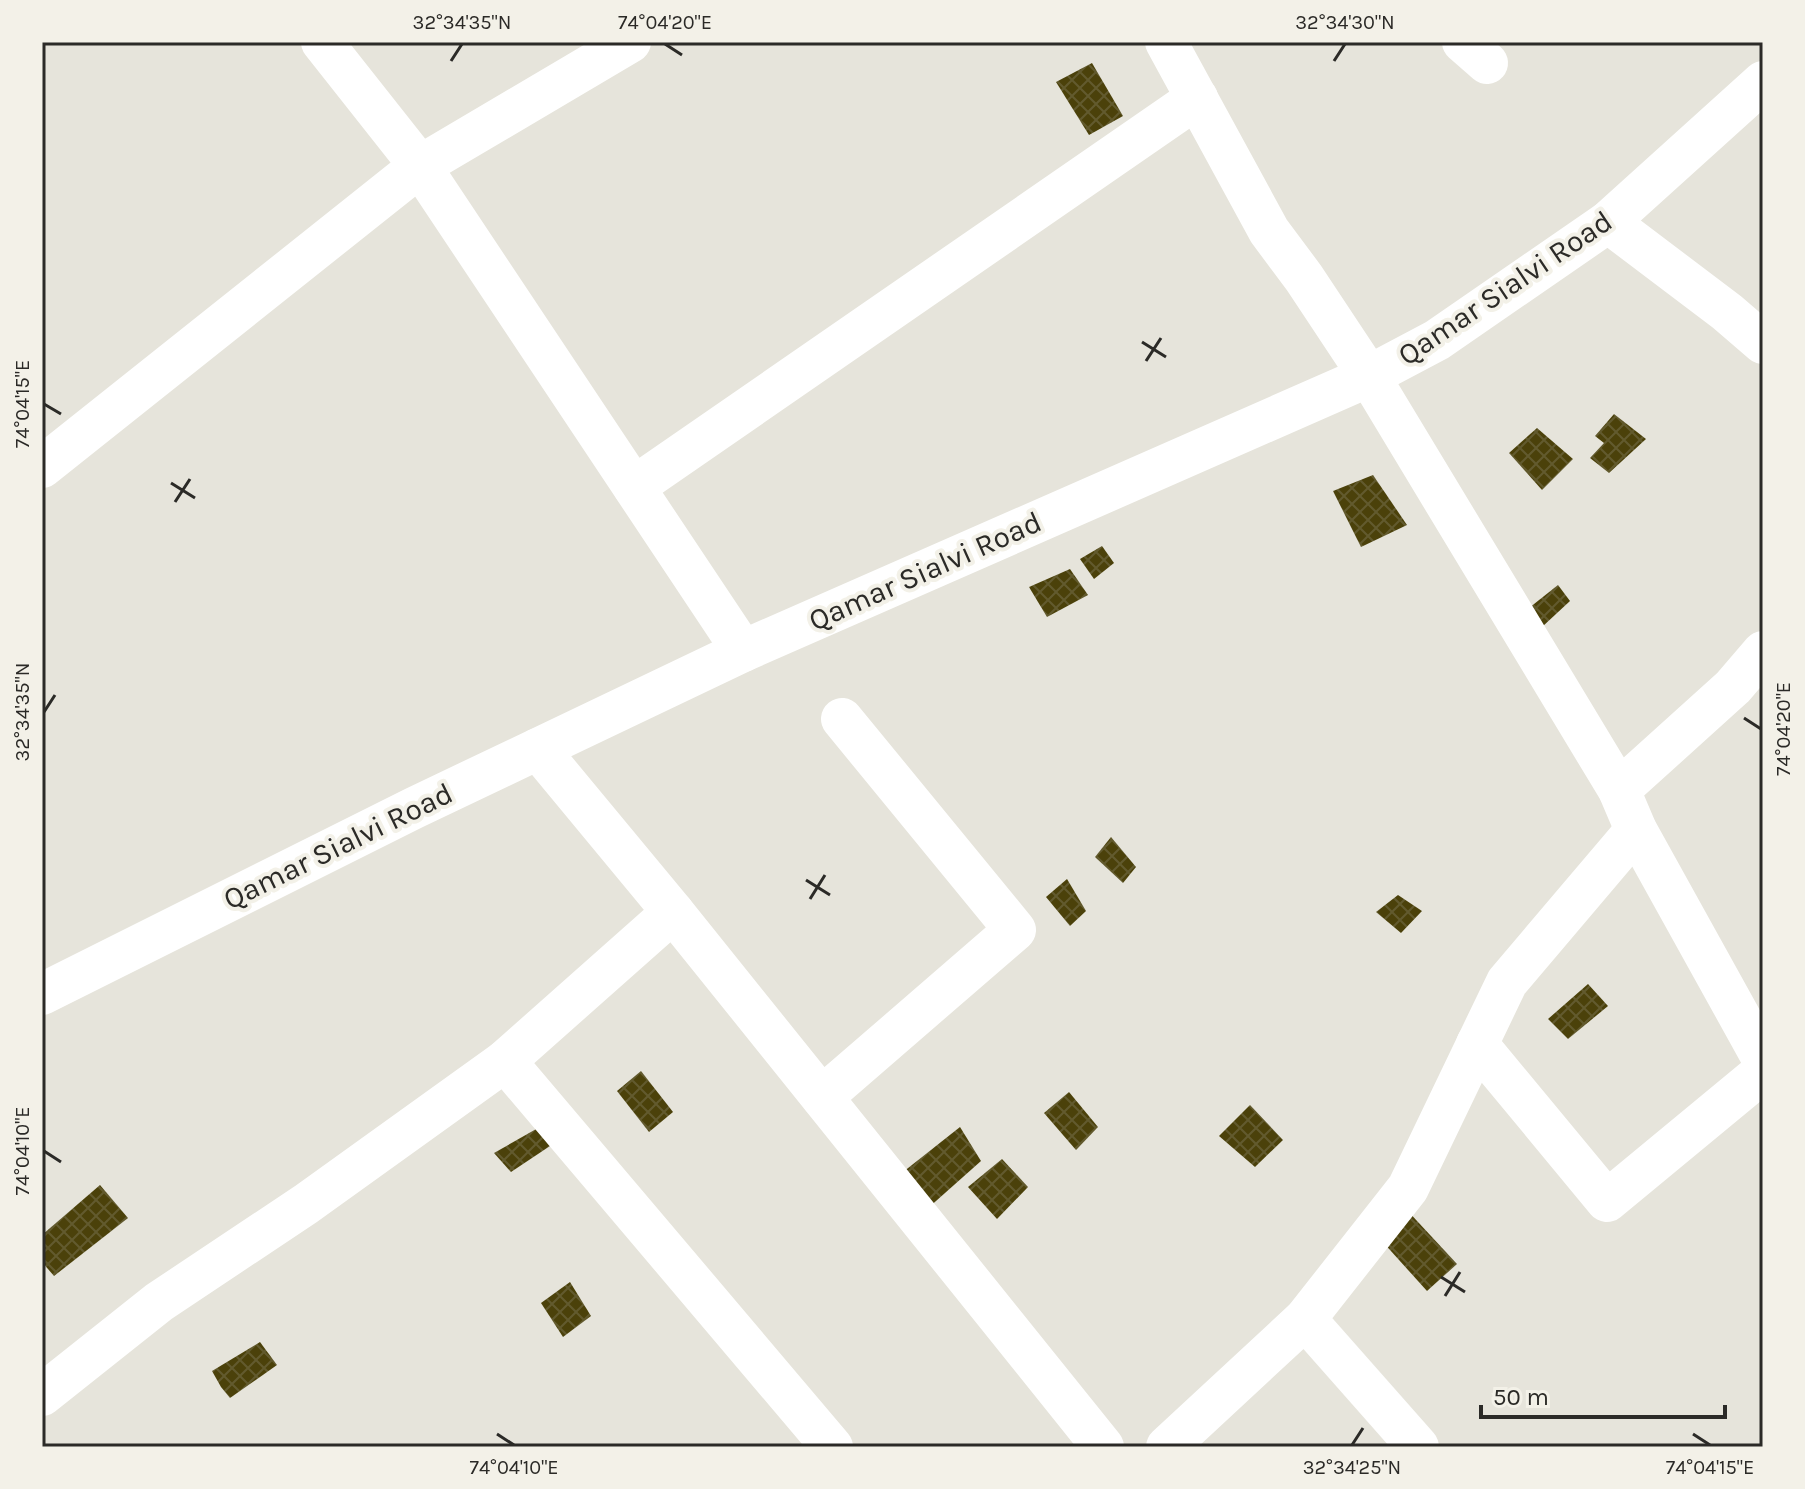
<svg xmlns="http://www.w3.org/2000/svg" width="1805" height="1489" viewBox="0 0 1805 1489" font-family="Karla,sans-serif">
<style>
.building{fill:url(#building-cross-hatch)}
.lines{fill:none;stroke-linecap:round;stroke-linejoin:round}
.minor{stroke:#fff;stroke-width:42}
.ticks{fill:none;stroke:#2b2a27;stroke-width:3}
.labels{text-anchor:middle;stroke-width:8;stroke-linejoin:round;paint-order:stroke}
.street-label{font-size:30px;fill:#2b2a27;stroke:#f3f1e8}
.neatline{fill:none;stroke:#2b2a27;stroke-width:3}
.ticks-label{font-size:20px;text-anchor:middle;fill:#2b2a27}
</style>
<defs>
<pattern id="building-cross-hatch" width="8" height="8" patternUnits="userSpaceOnUse" patternTransform="scale(2)"><rect width="8" height="8" fill="#4b410a"/><path d="M0 0l8 8M0 8l8-8" fill="none" stroke="#625a2e"/></pattern>
</defs>
<rect width="100%" height="100%" fill="#e6e4db"/>
<g class="building">
<path d="M1092,63L1123,116L1089,135L1056,82Z"/>
<path d="M1614,414L1646,439L1609,473L1590,458L1604,443L1595,436Z"/>
<path d="M1537,428L1573,459L1542,490L1509,453Z"/>
<path d="M1373,475L1407,525L1361,547L1333,491Z"/>
<path d="M1102,546L1114,563L1094,579L1080,559Z"/>
<path d="M1070,569L1088,595L1047,617L1029,587Z"/>
<path d="M1558,585L1570,601L1542,627L1529,608Z"/>
<path d="M1111,837L1136,867L1123,883L1095,857Z"/>
<path d="M1067,879L1086,911L1070,926L1046,897Z"/>
<path d="M1398,895L1422,911L1401,933L1376,912Z"/>
<path d="M1588,984L1608,1006L1568,1039L1548,1019Z"/>
<path d="M641,1071L673,1112L649,1132L617,1091Z"/>
<path d="M1069,1092L1098,1127L1076,1150L1044,1113Z"/>
<path d="M1250,1105L1283,1140L1255,1167L1219,1136Z"/>
<path d="M545,1124L559,1140L511,1172L494,1153Z"/>
<path d="M960,1127L981,1161L927,1209L898,1176Z"/>
<path d="M1002,1159L1028,1187L997,1219L968,1187Z"/>
<path d="M100,1185L128,1218L54,1276L42,1262V1235Z"/>
<path d="M1405,1208L1457,1264L1427,1291L1381,1240Z"/>
<path d="M570,1282L591,1316L563,1337L541,1303Z"/>
<path d="M260,1342L277,1365L230,1398L221,1387L212,1371Z"/>
</g>
<g class="lines">
<g class="minor">
<path d="M322,42L420,166L743,651"/>
<path d="M1166,42L1269,231L1304,278L1369,376L1619,790L1636,830L1763,1059"/>
<path d="M1463,42L1487,63"/>
<path d="M1608,222L1727,312L1763,343"/>
<path d="M42,467L420,166L630,42"/>
<path d="M634,487L1197,98"/>
<path d="M538,749L673,912L1103,1447"/>
<path d="M1619,790L1733,687L1763,652"/>
<path d="M42,994L414,808L743,651L1369,376L1437,340L1608,222L1763,82"/>
<path d="M1477,1044L1607,1201L1763,1072"/>
<path d="M505,1061L832,1447"/>
<path d="M822,1097L1015,930L842,719"/>
<path d="M1305,1319L1418,1447"/>
<path d="M42,1395L159,1302L306,1204L505,1061L673,912"/>
<path d="M1167,1447L1305,1319L1408,1188L1507,982L1636,830"/>
</g>
</g>
<path class="ticks" d="M665,44L682,55M451,61L462,44M1334,61L1345,44M1142,342L1166,357M1146,361L1161,338M44,404L61,414M171,483L195,498M175,502L190,479M44,712L55,695M1744,718L1761,729M806,880L830,895M810,899L825,875M44,1151L61,1162M1441,1277L1465,1292M1445,1296L1460,1272M497,1434L514,1445M1693,1434L1710,1445M1352,1445L1363,1428"/>
<g class="labels">
<g class="street-label">
<text transform="translate(1505 288) rotate(-34)" y="10">Qamar Sialvi Road</text>
<text transform="translate(925 571) rotate(-24)" y="10">Qamar Sialvi Road</text>
<text transform="translate(338 846) rotate(-26)" y="10">Qamar Sialvi Road</text>
</g>
</g>
<rect width="1805" height="1489" fill="none" stroke="#f3f1e8" stroke-width="88"/>
<path d="M1481 1405v12h244v-12" fill="none" stroke="#2b2a27" stroke-width="4"/>
<text x="1493" y="1405" font-size="24" fill="#2b2a27" stroke="#f3f1e8" stroke-width="6" paint-order="stroke">50 m</text>
<rect x="44" y="44" width="1717" height="1401" class="neatline"/>
<g class="ticks-label">
<text x="462" y="29">32°34'35"N</text>
<text x="665" y="29">74°04'20"E</text>
<text x="1345" y="29">32°34'30"N</text>
<text transform="translate(22 404) rotate(-90)" y="7">74°04'15"E</text>
<text transform="translate(22 712) rotate(-90)" y="7">32°34'35"N</text>
<text transform="translate(1783 729) rotate(-90)" y="7">74°04'20"E</text>
<text transform="translate(22 1151) rotate(-90)" y="7">74°04'10"E</text>
<text x="514" y="1474">74°04'10"E</text>
<text x="1352" y="1474">32°34'25"N</text>
<text x="1710" y="1474">74°04'15"E</text>
</g>
</svg>
